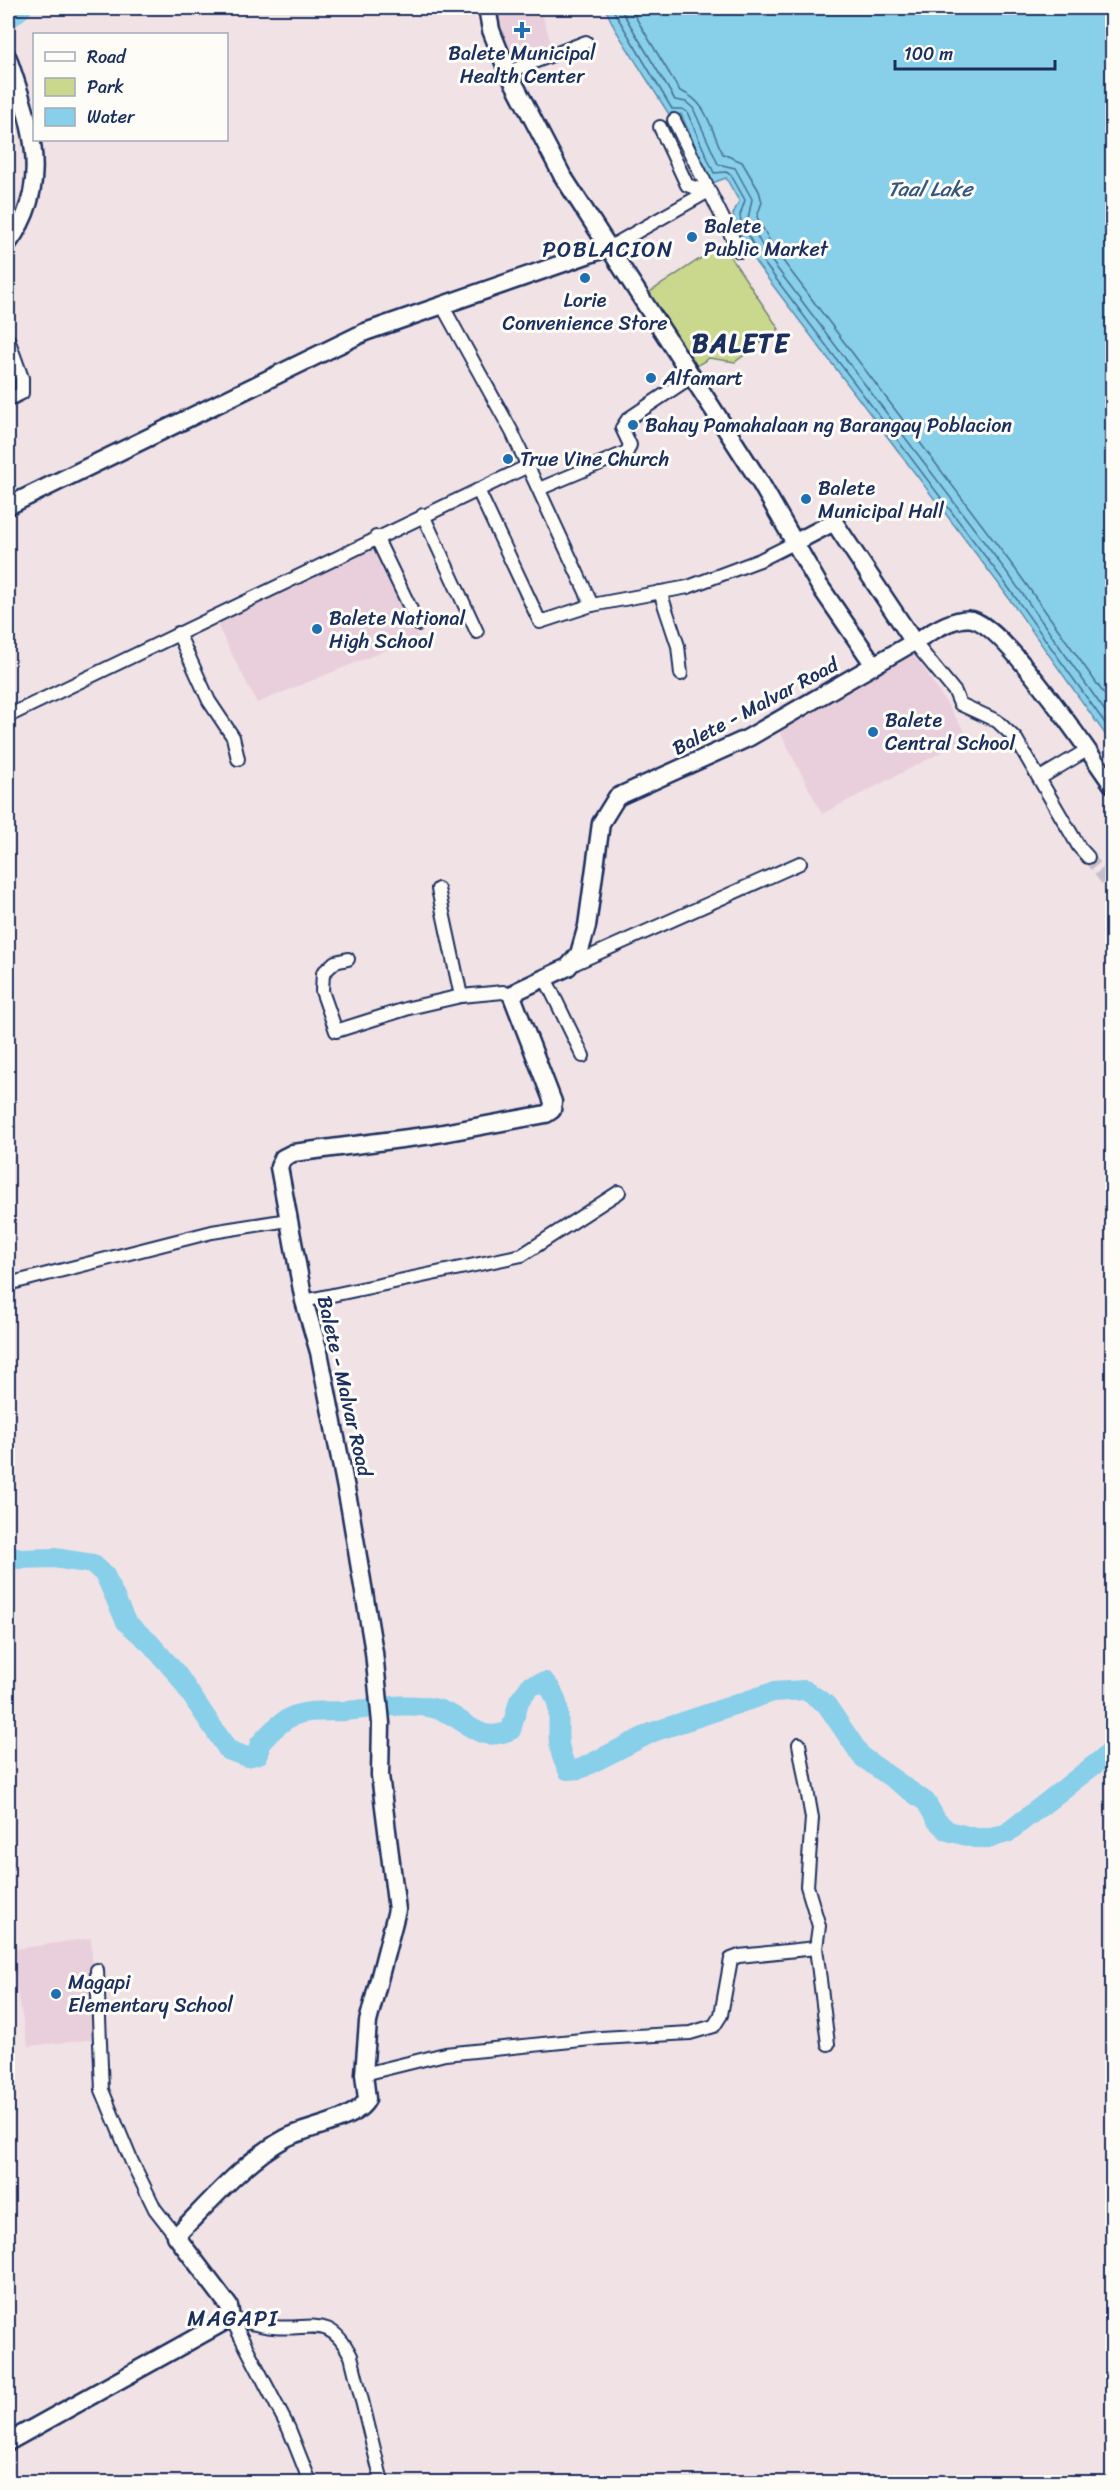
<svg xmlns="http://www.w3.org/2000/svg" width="1120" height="2490" viewBox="0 0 1120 2490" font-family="Sriracha,sans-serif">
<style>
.built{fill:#e9cfdb}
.green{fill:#c9d88c;stroke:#728475;stroke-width:1.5}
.water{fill:#88cfe9;stroke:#5c8fb1;stroke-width:1.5}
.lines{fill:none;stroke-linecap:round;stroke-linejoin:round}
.shore{stroke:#476f96;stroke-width:1.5}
.river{stroke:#88cfe9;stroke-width:20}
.minor-tunnel{stroke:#c6becb;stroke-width:12;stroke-dasharray:12 6;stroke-linecap:butt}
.minor-casing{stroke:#1b2f5e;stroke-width:16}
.tertiary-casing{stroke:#1b2f5e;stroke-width:20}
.secondary-casing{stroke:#1b2f5e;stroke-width:21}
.minor{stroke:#fdfcf7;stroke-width:12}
.tertiary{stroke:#fdfcf7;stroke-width:15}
.secondary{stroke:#fdfcf7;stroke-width:16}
.poi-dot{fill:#1f6fb2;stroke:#fdfcf7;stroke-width:2}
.labels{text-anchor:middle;stroke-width:6;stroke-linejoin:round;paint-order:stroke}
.poi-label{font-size:20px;fill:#1b2f5e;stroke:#fdfcf7;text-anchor:start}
.street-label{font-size:20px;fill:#1b2f5e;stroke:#fdfcf7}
.water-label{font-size:21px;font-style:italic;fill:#365781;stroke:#fdfcf7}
.quarter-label{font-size:22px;letter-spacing:1.5px;fill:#1b2f5e;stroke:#fdfcf7}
.district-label{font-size:26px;font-weight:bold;letter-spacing:1.5px;fill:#1b2f5e;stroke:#fdfcf7}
</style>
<rect width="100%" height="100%" fill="#f1e2e6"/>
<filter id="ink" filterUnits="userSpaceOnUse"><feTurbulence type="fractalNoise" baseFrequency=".0167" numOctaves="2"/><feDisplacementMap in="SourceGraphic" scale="12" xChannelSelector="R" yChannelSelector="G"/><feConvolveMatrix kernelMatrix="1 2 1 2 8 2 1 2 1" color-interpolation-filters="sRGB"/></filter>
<g filter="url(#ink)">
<g class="built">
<path d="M490,8H540L554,52L509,67Z"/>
<path d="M374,546L418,637L257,703L215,621Z"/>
<path d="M913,652L969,738L822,814L777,726Z"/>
<path d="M91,1938L96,2039L28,2046L9,1950Z"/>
</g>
<path class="green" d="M722,244L779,329L735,362L709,358L695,367L647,294Z"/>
<path class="water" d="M605,8H1112V744L998,583L756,263L735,223L733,214L739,201L726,178L712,183L681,114L672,119L615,29Z"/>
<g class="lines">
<g class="shore">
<path d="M612,8L672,109H682L687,112L714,173L726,172L731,175L745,200L740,215L741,222L761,259L1003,580L1112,733"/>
<path d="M620,8L675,100L686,102L693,108L718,164L735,168L752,199L748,219L767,255L1009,575L1112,721"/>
<path d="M630,8L680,91C708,101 710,129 723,154L742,162L759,191L762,202L757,217L774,249L1016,570L1112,705"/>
</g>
<g class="river">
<path d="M11,17L22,8"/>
<path d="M8,1554L19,1559L54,1558L93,1564L105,1575L126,1622L150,1643L177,1674L228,1750L247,1757L259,1754V1745C269,1733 283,1718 299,1714C313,1710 330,1712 345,1711C374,1709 408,1701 437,1709C467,1717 476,1746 511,1730L519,1701L530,1686L545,1682C568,1707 553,1726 561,1753C562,1759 566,1765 568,1770L580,1769L653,1732L773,1692L805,1690L826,1704L862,1757L926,1802L937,1821L948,1831L975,1838H990L1007,1833L1112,1751"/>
</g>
<path class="minor-tunnel" d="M1088,857L1112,887"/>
<defs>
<g id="minor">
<path d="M508,72L586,42"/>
<path d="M674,120L739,251"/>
<path d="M660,127L687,185L707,192"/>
<path d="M610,247L707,192"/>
<path d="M442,305L512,432L592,605"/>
<path d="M8,339L22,378V393L8,400"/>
<path d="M539,489L627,452L630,445L622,428L628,419L691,377"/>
<path d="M478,490L540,622L592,605L688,587L760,560L794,543"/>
<path d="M423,515L477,632"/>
<path d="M376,537L418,624"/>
<path d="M660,592L678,646L681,674"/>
<path d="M178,633L209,701L233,737L238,759"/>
<path d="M914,642L955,692L960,704L997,721L1016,739L1079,847L1088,857"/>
<path d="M8,716L528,466"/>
<path d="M1040,778L1087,750"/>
<path d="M438,889L461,996L503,992L512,996"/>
<path d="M348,959L335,962L323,973L322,991L336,1031L409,1008L461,996"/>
<path d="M569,966L800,863"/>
<path d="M545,978L583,1056"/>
<path d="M8,1284L212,1232L288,1220"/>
<path d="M304,1301L522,1255L619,1192"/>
<path d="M816,1948L828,2044"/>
<path d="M97,1970L102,2090L131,2160L155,2209L176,2236"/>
<path d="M364,2074L445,2054L601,2038L690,2033L714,2026L721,2015L731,1959L739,1956L816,1948L819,1926L807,1886L812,1818L799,1744"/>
<path d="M231,2318C245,2321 259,2326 273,2327C312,2331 329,2313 351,2356L382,2482"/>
<path d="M231,2318L289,2429L310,2482"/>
</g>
<g id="tertiary">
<path d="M8,57C30,122 54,183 8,244"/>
<path d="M914,642C929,634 951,618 969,619C1001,620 1091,755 1112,785"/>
</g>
<g id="secondary">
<path d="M487,8L491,30L506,68L562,175L760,482L819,585L874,665"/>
<path d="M8,506L365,332L610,247"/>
<path d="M8,2442L231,2318L229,2306L176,2236C208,2204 245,2160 286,2138C306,2127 358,2120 367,2099L364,2074L368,2022L397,1910L380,1775L381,1723L374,1652L350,1509L319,1352L304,1301L279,1167L283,1158L293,1153L432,1135L546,1114L552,1110L553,1102L512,996L519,990L568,967L579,954L587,926L601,823L617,797L748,738L914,642L834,522L794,543"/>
</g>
</defs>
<use href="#minor" class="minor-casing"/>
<use href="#tertiary" class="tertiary-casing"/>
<use href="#secondary" class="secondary-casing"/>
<use href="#minor" class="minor"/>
<use href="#tertiary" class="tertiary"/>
<use href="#secondary" class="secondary"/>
</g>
</g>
<g class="poi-dot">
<path d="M519 21h6v6h6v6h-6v6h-6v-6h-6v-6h6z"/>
<circle cx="692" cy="237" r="6"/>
<circle cx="585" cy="278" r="6"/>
<circle cx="651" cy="378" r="6"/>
<circle cx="633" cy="425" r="6"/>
<circle cx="508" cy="459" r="6"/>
<circle cx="806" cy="499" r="6"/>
<circle cx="317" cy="629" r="6"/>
<circle cx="873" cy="732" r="6"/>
<circle cx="56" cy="1994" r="6"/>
</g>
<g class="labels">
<g class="poi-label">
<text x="522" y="60" text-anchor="middle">Balete Municipal<tspan x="522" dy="23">Health Center</tspan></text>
<text x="704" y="233">Balete<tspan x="704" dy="23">Public Market</tspan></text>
<text x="585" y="307" text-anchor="middle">Lorie<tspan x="585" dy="23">Convenience Store</tspan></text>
<text x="663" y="385">Alfamart</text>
<text x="645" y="432">Bahay Pamahalaan ng Barangay Poblacion</text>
<text x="520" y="466">True Vine Church</text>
<text x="818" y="495">Balete<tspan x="818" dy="23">Municipal Hall</tspan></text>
<text x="329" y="625">Balete National<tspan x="329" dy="23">High School</tspan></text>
<text x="885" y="727">Balete<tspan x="885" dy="23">Central School</tspan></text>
<text x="68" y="1989">Magapi<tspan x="68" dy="23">Elementary School</tspan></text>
</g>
<g class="street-label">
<text transform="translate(755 706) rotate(-28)" y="7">Balete - Malvar Road</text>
<text transform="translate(345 1386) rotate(77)" y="7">Balete - Malvar Road</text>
</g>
<g class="water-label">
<text x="930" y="196">Taal Lake</text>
</g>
<g class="quarter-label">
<text x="608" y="257">POBLACION</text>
<text x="233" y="2326">MAGAPI</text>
</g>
<g class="district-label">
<text x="741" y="352">BALETE</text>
</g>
</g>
<rect width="1120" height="2490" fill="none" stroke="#fdfcf7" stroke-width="30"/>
<rect x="15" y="15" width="1090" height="2460" fill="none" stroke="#1b2f5e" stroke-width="2" filter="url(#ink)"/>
<rect x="33" y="33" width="195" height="108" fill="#fdfcf7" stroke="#a3aaba" stroke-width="1.5"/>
<rect x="45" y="52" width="30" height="9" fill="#fdfcf7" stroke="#a3aaba" stroke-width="1.5"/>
<text x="87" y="63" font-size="18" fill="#1b2f5e">Road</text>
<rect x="45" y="78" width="30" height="18" fill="#c9d88c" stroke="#a3aaba" stroke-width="1.5"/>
<text x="87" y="93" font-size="18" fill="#1b2f5e">Park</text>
<rect x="45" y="108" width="30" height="18" fill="#88cfe9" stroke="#a3aaba" stroke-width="1.5"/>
<text x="87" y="123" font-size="18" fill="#1b2f5e">Water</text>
<path d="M895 60v9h160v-9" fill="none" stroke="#1b2f5e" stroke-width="3"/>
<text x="904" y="60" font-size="18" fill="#1b2f5e" stroke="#fdfcf7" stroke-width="4.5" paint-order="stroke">100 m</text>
</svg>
